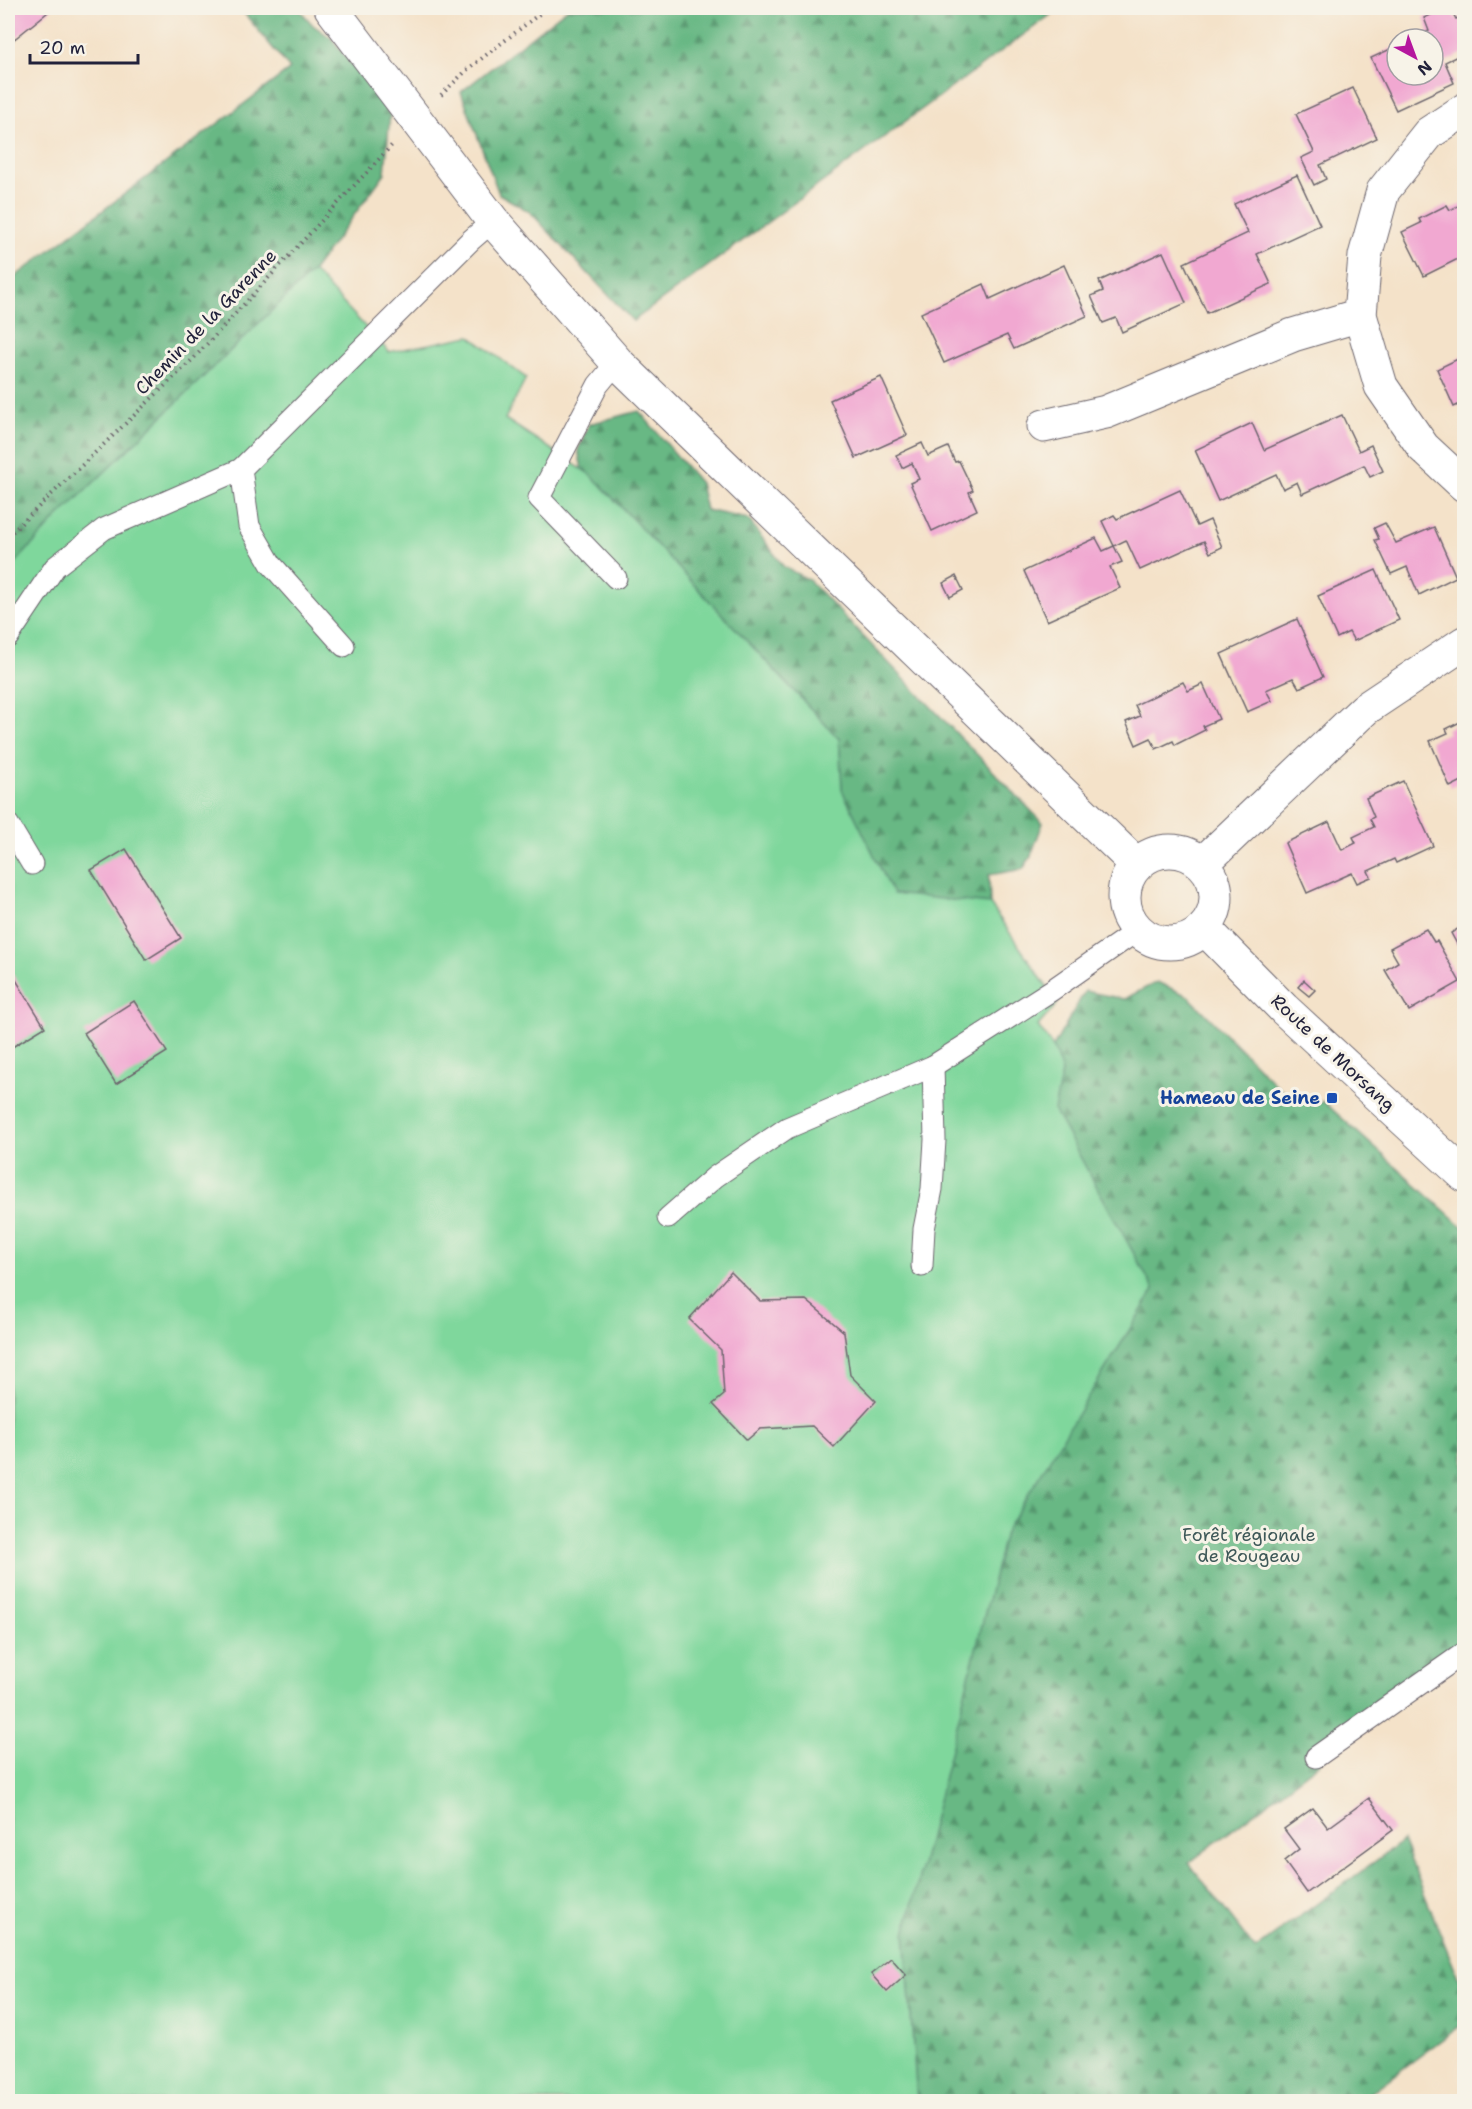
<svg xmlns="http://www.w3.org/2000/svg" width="1472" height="2109" viewBox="0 0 1472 2109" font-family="'Shantell Sans',sans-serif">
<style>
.forest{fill:url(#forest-firs);stroke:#446d60;stroke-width:1.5}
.garden{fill:#7fd79c;stroke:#507c6c;stroke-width:1.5}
.building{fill:#f1a8d1}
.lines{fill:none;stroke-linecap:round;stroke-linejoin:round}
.service-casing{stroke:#6c656d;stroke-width:23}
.minor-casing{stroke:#6c656d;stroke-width:35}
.tertiary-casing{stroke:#6c656d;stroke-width:35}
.path{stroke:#6c656d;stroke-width:4;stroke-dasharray:1.5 4.5;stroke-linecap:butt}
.service{stroke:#fff;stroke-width:21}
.minor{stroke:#fff;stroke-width:33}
.tertiary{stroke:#fff;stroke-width:33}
.transit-dot{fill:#1a4fb4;stroke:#f7f3e8;stroke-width:2}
.labels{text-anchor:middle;stroke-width:6;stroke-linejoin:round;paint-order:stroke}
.street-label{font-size:18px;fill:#22223b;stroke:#f7f3e8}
.transit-label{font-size:18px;font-weight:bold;fill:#164399;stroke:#f7f3e8;text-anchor:end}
.park-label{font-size:18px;fill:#3e5858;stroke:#f7f3e8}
</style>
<defs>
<pattern id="forest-firs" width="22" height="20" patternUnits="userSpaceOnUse" patternTransform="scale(1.5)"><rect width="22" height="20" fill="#67b884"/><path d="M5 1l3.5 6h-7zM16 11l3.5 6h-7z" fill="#54956d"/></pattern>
</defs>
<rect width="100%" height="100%" fill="#f7f3e8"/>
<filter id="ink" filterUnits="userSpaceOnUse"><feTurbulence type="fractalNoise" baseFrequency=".0167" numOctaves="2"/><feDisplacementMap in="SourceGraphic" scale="12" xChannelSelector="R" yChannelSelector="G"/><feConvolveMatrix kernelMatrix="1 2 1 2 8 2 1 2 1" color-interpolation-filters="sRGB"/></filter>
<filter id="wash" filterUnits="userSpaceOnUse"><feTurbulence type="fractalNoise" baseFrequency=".008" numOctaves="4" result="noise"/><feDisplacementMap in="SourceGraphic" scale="24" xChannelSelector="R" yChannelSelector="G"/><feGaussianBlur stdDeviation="1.35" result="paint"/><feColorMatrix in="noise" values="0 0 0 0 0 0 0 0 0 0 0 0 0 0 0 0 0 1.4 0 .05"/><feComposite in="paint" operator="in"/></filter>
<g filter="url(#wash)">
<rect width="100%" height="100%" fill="#f4e2c9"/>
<g class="forest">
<path d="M240,8H298L313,25L331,38L390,114L385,173L313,271L58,517L8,571V282L290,69Z"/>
<path d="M568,8H1060L633,321L530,212L499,194L461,92Z"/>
<path d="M639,411L700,483L706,510L748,519L784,567L809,580L1043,823L1030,858L1023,869L989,875L990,904L893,895L842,790L839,739L591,475L582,469L578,450L589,424Z"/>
<path d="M1157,982L1188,996L1293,1102H1324L1464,1228V1652L1189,1863L1255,1949L1403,1841L1464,1992V2023L1366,2096L1368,2101H917L905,1933L1005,1531L1154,1290L1054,1110L1062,1072L1053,1047L1085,991L1124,999Z"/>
</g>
<path class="garden" d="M313,271L389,352L470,336L526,378L505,419L591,475L839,739L842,790L893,894L990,904L1058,1003L1038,1026L1053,1047L1062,1072L1054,1110L1154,1290L1005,1532L905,1933L917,2101H8V571L58,517Z"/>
<g id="blocks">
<g class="building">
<path d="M8,8H53L12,41L8,36Z"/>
<path d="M1446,8H1450L1456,19L1464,15V53L1445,62L1454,83L1396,110L1371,58L1397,46V75H1433V39H1411L1429,31L1424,18Z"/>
<path d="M1353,88L1377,138L1320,165L1326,179L1314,185L1301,158L1314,152L1296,114Z"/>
<path d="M1297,175L1320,225L1257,254L1271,284L1207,313L1184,263L1248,233L1234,204Z"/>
<path d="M1464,203V256L1424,276L1402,232L1421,223L1419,219L1447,205L1450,210Z"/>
<path d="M1163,252L1186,303L1122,332L1116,318L1103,323L1091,296L1103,291L1099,281Z"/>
<path d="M1064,265L1087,316L1014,349L1007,335L944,363L921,313L984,284L990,299Z"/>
<path d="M1464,356V402L1454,407L1437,369Z"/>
<path d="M881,377L907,435L856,458L830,400Z"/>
<path d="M1342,415L1359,451L1371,445L1383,471L1370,477L1364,465L1302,494L1297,482L1283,489L1276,474L1218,501L1195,450L1252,423L1264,450Z"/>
<path d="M922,443L928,456L948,447L955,462L959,461L973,490L969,492L977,510L932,531L910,483L919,479L912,463L902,468L896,455Z"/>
<path d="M1180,490L1197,526L1210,520L1222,547L1210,553L1204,541L1140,570L1126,540L1114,546L1102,521L1114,515L1117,519Z"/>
<path d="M1385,523L1396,543L1434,527L1456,577L1419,595L1407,567L1391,574L1375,540L1379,539L1374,528Z"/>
<path d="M1096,538L1103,551L1114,546L1122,562L1110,567L1120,588L1047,621L1024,571Z"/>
<path d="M1376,570L1399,620L1354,641L1349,632L1337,638L1318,596Z"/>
<path d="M956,576L963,590L950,597L943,583Z"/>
<path d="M1297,619L1323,677L1299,688L1293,678L1266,690L1272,701L1247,712L1221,654Z"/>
<path d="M1183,682L1188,691L1203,684L1219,719L1203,726L1205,730L1175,745L1173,741L1156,749L1151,738L1136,745L1126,722L1140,716L1135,705Z"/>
<path d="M1464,720V780L1450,787L1430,741L1448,733L1446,729Z"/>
<path d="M1403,781L1433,846L1396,863L1394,859L1368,871L1371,877L1357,883L1352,873L1307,893L1285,843L1329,822L1342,850L1356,843L1353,837L1374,827L1370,819L1374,817L1366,798Z"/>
<path d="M126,849L181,938L146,960L91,870Z"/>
<path d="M1464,925V957L1451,933Z"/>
<path d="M1426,929L1434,942L1437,941L1460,982L1409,1011L1385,970L1398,962L1390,948Z"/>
<path d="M8,967L45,1027L9,1049L8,1046Z"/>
<path d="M1304,980L1315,990L1309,996L1298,987Z"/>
<path d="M134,1001L167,1052L116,1084L84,1033Z"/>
<path d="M731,1272L760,1301L806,1300L844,1332L850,1375L876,1401L834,1447L812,1426L760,1429L747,1440L713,1404L724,1395L721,1350L689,1319Z"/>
<path d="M1369,1798L1393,1830L1307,1893L1284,1861L1299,1849L1284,1829L1313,1808L1328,1828Z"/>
<path d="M891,1958L906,1975L887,1992L871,1974Z"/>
</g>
</g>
</g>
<g filter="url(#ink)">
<use href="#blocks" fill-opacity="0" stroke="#6c656d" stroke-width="1.5"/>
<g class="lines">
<defs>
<g id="service">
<path d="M241,469L249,526L271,564L344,646"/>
<path d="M616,578L539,498L598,385L617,362"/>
<path d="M8,637L55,567L104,529L241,469L471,240L493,221"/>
<path d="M8,824L32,864"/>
<path d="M668,1218L715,1177L787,1128L933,1066L1052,990L1138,930"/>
<path d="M922,1266L924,1229L932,1189L935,1140L933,1066"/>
<path d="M1316,1757L1464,1653"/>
</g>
<g id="minor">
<path d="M1464,110L1429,133L1383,191L1365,256L1360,315L1381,386L1423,447L1464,485"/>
<path d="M1044,426L1106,412L1293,335L1360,315"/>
<path d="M1203,863L1365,709L1464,643"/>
</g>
<g id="tertiary">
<path d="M331,8L493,221L617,362L1137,865"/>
<circle cx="1170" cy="897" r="46"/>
<path d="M1204,928L1284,1009L1464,1175"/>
</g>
</defs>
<use href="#service" class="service-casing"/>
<use href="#minor" class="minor-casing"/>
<use href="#tertiary" class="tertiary-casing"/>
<g class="path">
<path d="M441,95L468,69L547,8"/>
<path d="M8,536L194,358L392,145"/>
</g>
<use href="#service" class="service"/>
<use href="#minor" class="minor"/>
<use href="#tertiary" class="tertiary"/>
</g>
</g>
<rect class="transit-dot" x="1326" y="1092" width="12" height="12" rx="3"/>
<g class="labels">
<g class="street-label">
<text transform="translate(206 322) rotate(-46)" y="6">Chemin de la Garenne</text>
<text transform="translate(1333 1053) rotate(43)" y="6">Route de Morsang</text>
</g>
<g class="transit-label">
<text x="1320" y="1104">Hameau de Seine</text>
</g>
<g class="park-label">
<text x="1249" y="1541">Forêt régionale<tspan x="1249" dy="21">de Rougeau</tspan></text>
</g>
</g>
<rect width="1472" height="2109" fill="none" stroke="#f7f3e8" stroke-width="30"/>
<g transform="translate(1415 57) rotate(139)"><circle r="28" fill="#f7f3e8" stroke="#a29fa3" stroke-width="1.5"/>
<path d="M0-4.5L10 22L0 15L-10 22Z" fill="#b5179e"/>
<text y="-9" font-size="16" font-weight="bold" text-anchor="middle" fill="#22223b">N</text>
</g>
<path d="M30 54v9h108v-9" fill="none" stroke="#22223b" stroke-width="3"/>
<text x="39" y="54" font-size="18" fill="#22223b" stroke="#f7f3e8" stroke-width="4.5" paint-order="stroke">20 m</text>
</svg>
